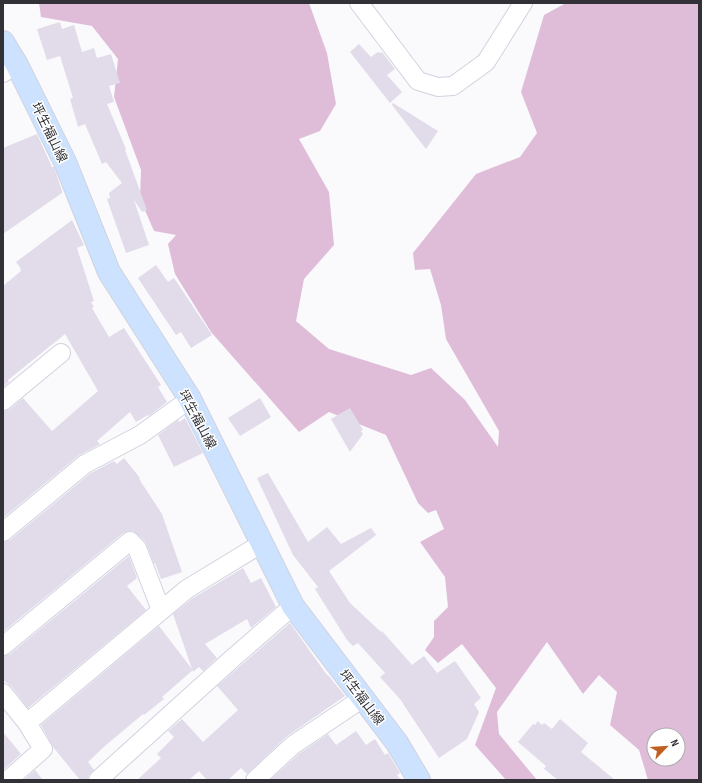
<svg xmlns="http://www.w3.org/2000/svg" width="702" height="783" viewBox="0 0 702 783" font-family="'Sofia Sans Condensed','Noto Sans JP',sans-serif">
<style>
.forest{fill:#dfbdd9;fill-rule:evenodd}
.building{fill:#e2dcea}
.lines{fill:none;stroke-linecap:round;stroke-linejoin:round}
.street-casing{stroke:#d0d2df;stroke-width:20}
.secondary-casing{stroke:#d0d2df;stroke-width:24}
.street{stroke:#fff;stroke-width:18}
.secondary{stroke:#cce2fe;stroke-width:22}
.labels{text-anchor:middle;stroke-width:3;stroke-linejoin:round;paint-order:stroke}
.street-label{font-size:13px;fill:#313137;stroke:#fff}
</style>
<rect width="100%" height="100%" fill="#fafafd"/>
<path class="forest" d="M39,3H309L327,53L336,104L320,131L299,139L329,192L334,245L304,279L296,321L329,349L411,375L431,368L465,400L498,447L499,431L446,339L441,305L430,269L415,270L413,253L476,174L520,157L537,133L521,92L544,15L566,3H699V780H648L639,750L610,725L617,692L599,675L583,694L547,642L497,712L499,734L537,780H506L475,745L496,688L462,644L438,663L425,650L434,637V621L448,607L445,577L420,542L444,529L436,510L428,513L418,503L386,435L329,412L299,432L211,332L175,274L168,244L176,235L154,231L140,199L141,170L114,97L118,59L92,26L41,17ZM654,735H678V759H654Z"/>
<g class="building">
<path d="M60,22L62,29L74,25L82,52L94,48L97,58L111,54L120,83L109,86L114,102L107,104L126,149L125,150L147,210L142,212L134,200L149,245L126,253L107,199L110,198L109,193L122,183L106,162L102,164L85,124L78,127L70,99L73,98L60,56L47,60L37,29Z"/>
<path d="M359,44L371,57L378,52L380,53L382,52L395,69L387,75L402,92L390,103L350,52Z"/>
<path d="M393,103L438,131L426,149L392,105Z"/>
<path d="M37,134L52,167H54L62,191V193L3,234V148Z"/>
<path d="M72,220L84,245L77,248L94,301L91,302L94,307L92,308L109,337L124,328L161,385L158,387L167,402L149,416L148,415L136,422L130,412L97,441L100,444L78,456L3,518V411L10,409L23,398L52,431L98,391L65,334L8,380L9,382L3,387V286L21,271L20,270L21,269L16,262Z"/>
<path d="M156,265L168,282L174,278L212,335L191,348L181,332L176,335L138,278Z"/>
<path d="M260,398L271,417L240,436L228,418Z"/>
<path d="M350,408L363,430L361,431L363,434L350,452L331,419Z"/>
<path d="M185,418L203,453L174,467L158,435L178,420L179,422Z"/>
<path d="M124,458L140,478L139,479L162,514L182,572L161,579L155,563L154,564L145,541L133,531H128L123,533L3,632V542L10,540L91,473L114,461L117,464Z"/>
<path d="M268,473L308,542L327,527L341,544L371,528L376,535L329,571L350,603L381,632L382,631L412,665L424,656L437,673L455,661L481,698L474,704L479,712L467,739L439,758L400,699L380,677L385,673L358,643L353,646L347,640L315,589L318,587L293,555L257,478Z"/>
<path d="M129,556L137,578L127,586L146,610L28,708L11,686L3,680V656L10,654Z"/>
<path d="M243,568L251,583L261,578L276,607L251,628L247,619L205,644L217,658L203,671L199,667L193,672V670L162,697L164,699L144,715L143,714L105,746L88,762L94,770L88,776V780H80L53,747L41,725L159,626L192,669L173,614L193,598Z"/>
<path d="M290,623L327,675H328L345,696L286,737L247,774L241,768L228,780H207L199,771L189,780H137L161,758L157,754L174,737L168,731L182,719L203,742L238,710L217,686Z"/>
<path d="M560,719L588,743L581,752L615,780H558L544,769L546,766L518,742L533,724L535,725L538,721L542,725L544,723L552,729Z"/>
<path d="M356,731L366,745L375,739L385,755L388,753L400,773L397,775L401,780H270L300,753L328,734L336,745Z"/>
<path d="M3,732L21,754L3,770Z"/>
<path d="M35,770L43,780H24Z"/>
</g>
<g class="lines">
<defs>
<g id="street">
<path d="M359,3L375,24L418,81L438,87L453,86L486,62L523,3"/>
<path d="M3,73L17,65"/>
<path d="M3,401L61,353"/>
<path d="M3,532L85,464L140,435L190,399"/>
<path d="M3,646L130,541L137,548L161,610"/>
<path d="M3,693L27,723L43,749L8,780"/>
<path d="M27,723L187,589L261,544"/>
<path d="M98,780L234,657L293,606"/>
<path d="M255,780L293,745L363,698"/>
</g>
<path id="secondary" d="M3,42L17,65L65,162L109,272L190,399L293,606L397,743L419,780"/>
</defs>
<use href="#street" class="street-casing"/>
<use href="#secondary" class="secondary-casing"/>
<use href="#street" class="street"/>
<use href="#secondary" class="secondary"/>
</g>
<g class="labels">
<g class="street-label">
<text transform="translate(50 132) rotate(64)" y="5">坪生福山線</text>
<text transform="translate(198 419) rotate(62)" y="5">坪生福山線</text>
<text transform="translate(362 697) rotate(53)" y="5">坪生福山線</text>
</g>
</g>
<rect width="702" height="783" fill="none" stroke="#313137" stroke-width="8"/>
<g transform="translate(666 747) rotate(65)"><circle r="19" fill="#ffffff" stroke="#adadaf"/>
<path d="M0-3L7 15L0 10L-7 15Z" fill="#c05f20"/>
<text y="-6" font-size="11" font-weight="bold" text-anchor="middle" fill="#313137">N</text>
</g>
</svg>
